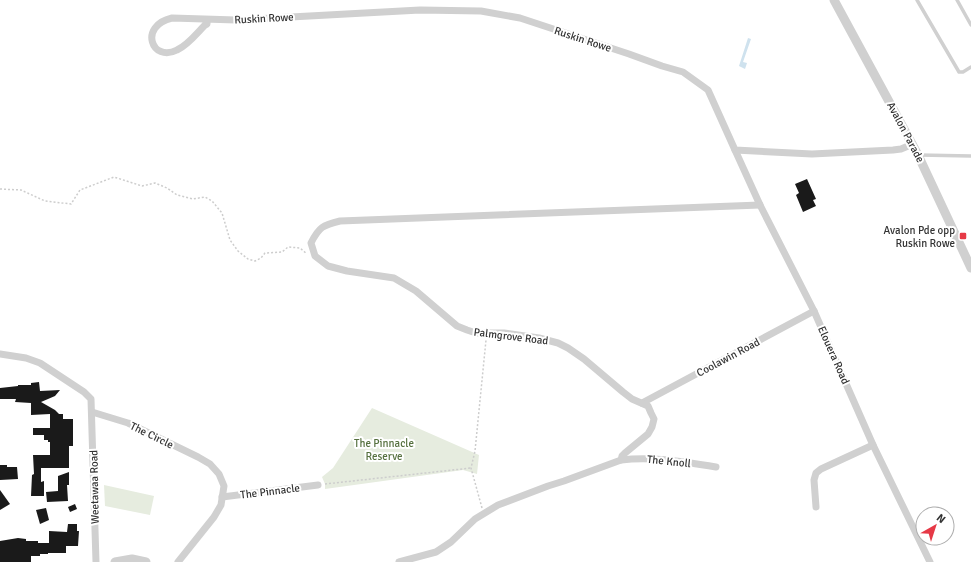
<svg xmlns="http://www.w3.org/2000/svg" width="971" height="562" viewBox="0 0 971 562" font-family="Signika,sans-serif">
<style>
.green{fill:#e6ecdf}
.water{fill:#cfe2ee}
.building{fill:#1a1a1a}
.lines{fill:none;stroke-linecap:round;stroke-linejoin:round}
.path{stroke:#cdcdcd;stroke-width:1.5;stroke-dasharray:2 2;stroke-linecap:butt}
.service{stroke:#d0d0d0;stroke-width:3.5}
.minor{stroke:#d0d0d0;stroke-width:7}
.tertiary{stroke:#d0d0d0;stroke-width:9}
.poi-dot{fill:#e63946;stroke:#fff;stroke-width:1.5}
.labels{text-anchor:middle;stroke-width:4;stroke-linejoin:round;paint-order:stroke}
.street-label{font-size:11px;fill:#333;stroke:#fff}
.poi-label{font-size:11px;fill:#333;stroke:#fff;text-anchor:end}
.park-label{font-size:11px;fill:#56703f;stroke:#fff}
</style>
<rect width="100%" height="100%" fill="#fff"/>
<g class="green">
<path d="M372,408L479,455L477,474L463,470L325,489V484L322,477L333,468Z"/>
<path d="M104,485L154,496L150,515L105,506Z"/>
</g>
<path class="water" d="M748,38L751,39L743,62L747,63L745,69L739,66Z"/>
<g class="building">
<path d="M807,179L816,199L813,200L816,206L803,212L796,195L799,193L795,184Z"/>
<path d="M39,382L40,391L60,390L55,396L41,402L55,410L59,414H63V419H73V446H69V468H41V482L44,481V496H31L32,475L34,474L33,455H50V442H48V440H44V435H33V428H50V414L31,415V403L15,402L16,399H0V388L18,386V385H31V383Z"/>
<path d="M0,465H7V467H17L18,479L0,480Z"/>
<path d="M69,472V485H67L68,501L47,502L46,492L58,491V476Z"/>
<path d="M0,490L10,504L0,510Z"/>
<path d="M75,504L77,509L70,512L68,507Z"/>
<path d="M46,508L49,520L40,524L36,510Z"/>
<path d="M68,524H77V531H79L78,546H66V553H48V554H40V556H31V562H0V541L18,538L26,539V541H38V543H49V531L67,532Z"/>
</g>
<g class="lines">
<g class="path">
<path d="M0,189L21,190L45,201L71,204L80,190L114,177L142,186L155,183L167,188L177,195L193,199L205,197L212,201L222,213L230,240L238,251L248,259L255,261L261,258L265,253L282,252L288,247L300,248L307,254"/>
<path d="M325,484L471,468"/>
<path d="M482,508L471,468L475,451L486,340"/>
</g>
<g class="service">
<path d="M917,0L959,72H963L971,67"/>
<path d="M957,0L971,25"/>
<path d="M919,155L971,156"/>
</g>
<g class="minor">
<path d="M207,20V24L205,25C197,33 188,45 177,50C152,63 138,26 172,18L236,20L420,10L481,11L520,18L629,54L662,66L683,72L708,90L735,150L812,154L893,150L901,149L913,144"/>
<path d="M735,150L760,205L814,311L873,445L930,562"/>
<path d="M0,354L26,358L40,363L84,392L91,399L96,562"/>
<path d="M642,403L814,311"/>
<path d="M92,412L128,423L198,457L210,464L219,474L224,486L221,505L214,517L178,562"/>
<path d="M621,460C653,456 685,462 716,467"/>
<path d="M222,497L318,485"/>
<path d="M816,507L814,480L816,473L821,469L873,445"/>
<path d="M399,562L436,552L451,542L475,519L498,505L548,486L564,481L621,460L622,456L625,453L648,434L652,427L654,419L651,413L648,406L632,399L623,392L584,359L568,348L558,343L539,338L504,333H476L467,330L457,326L416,291L394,278L347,271L328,266L315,256L311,243C319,227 323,225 340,221L760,205"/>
</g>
<g class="tertiary">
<path d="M834,0L918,155L971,268"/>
<path d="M115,562L132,559L146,562"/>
</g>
</g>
<rect class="poi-dot" x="959" y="232" width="8" height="8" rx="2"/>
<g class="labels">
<g class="street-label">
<text transform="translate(264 18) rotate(-3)" y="4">Ruskin Rowe</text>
<text transform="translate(583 39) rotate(18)" y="4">Ruskin Rowe</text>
<text transform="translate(906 132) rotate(62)" y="4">Avalon Parade</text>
<text transform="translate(511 336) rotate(7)" y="4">Palmgrove Road</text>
<text transform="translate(834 355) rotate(66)" y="4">Elouera Road</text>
<text transform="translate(728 357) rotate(-28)" y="4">Coolawin Road</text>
<text transform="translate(152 435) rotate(26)" y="4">The Circle</text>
<text transform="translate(669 461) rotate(6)" y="4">The Knoll</text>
<text transform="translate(94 487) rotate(-91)" y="4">Weetawaa Road</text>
<text transform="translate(270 491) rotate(-7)" y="4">The Pinnacle</text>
</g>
<g class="poi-label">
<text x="955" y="234">Avalon Pde opp<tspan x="955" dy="13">Ruskin Rowe</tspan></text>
</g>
<g class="park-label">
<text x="384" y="447">The Pinnacle<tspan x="384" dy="13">Reserve</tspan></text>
</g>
</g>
<g transform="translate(935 526) rotate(39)"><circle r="19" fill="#ffffff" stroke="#adadad"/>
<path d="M0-3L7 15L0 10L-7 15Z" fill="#e63946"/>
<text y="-6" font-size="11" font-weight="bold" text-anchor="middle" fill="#333333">N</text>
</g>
</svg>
